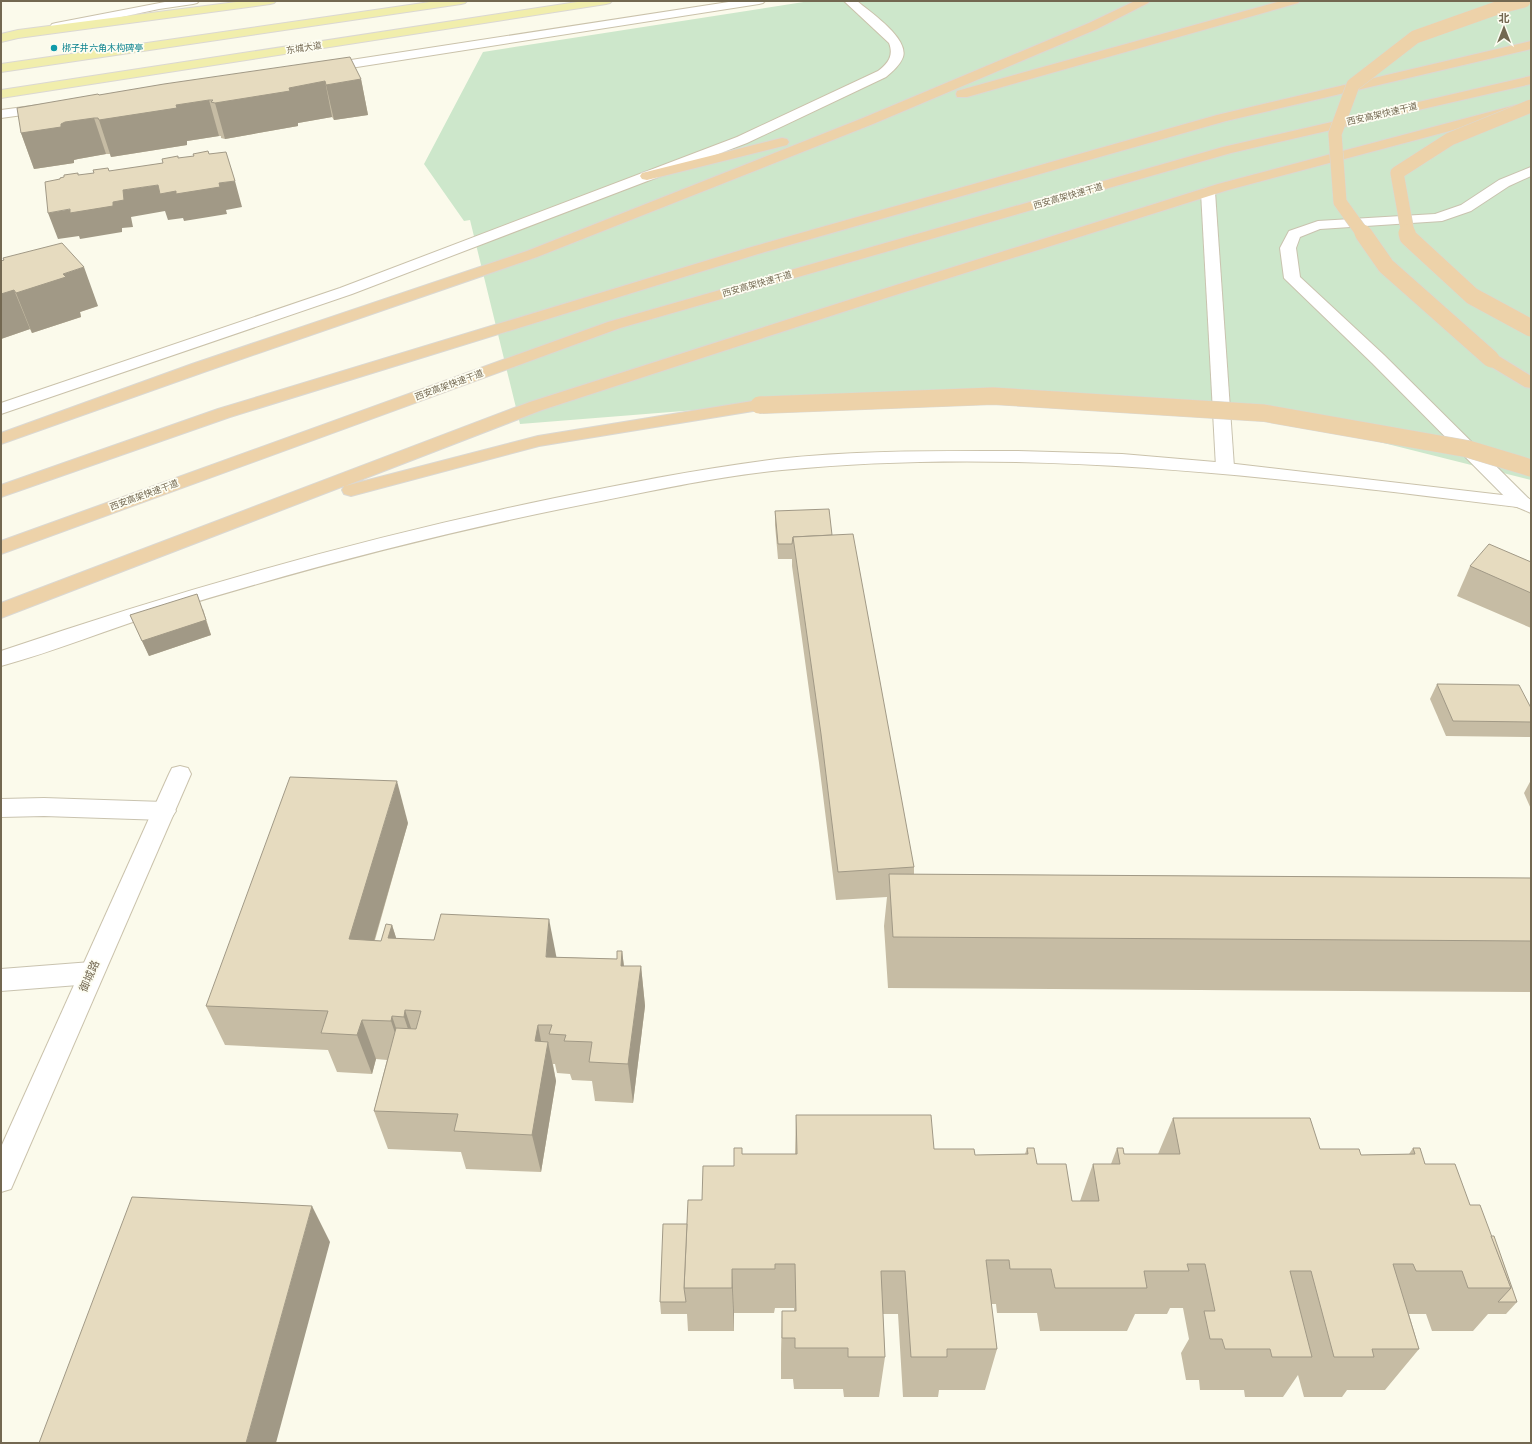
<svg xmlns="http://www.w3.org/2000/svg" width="1532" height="1444" viewBox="0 0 1532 1444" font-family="Commissioner,'Noto Sans SC',sans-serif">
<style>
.green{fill:#cde7cb}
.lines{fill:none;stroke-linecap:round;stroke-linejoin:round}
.lane-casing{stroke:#c9c3af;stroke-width:2}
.street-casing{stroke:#c9c3af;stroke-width:2}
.secondary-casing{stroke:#cac2ab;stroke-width:2}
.primary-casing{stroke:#dbd8d2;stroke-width:2}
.highway-casing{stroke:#dbd8d2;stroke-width:2}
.lane{fill:#fff;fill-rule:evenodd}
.street{fill:#fff;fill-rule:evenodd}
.secondary{fill:#fff;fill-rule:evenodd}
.primary{fill:#f1eeac;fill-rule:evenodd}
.highway{fill:#edd2a9;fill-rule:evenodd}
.highway-bridge-far1-casing{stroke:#dbd8d2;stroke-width:14;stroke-linecap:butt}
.highway-bridge-casing{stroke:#dbd8d2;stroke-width:18;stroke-linecap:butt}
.highway-bridge-far1{stroke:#edd2a9;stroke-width:13}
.highway-bridge{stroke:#edd2a9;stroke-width:17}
.wall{fill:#c6bca4}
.shaded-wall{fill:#a19986}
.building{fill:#e6dbbf;stroke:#a19986}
.culture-dot{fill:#0f9aa8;stroke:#fdfdf2;stroke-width:1.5}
.labels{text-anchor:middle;stroke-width:3.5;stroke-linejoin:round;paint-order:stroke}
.far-culture-label{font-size:9px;fill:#0d838f;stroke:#fdfdf2;text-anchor:start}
.far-street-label{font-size:9px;fill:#736851;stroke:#fdfdf2}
.street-label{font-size:11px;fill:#736851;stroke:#fdfdf2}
</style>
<rect width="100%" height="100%" fill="#fbfaeb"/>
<path class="green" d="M810,1H1531V480L1264,413L993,396L759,405L520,424L470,220L464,221L424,164L483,52Z"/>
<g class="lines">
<defs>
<g id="lane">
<path d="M1208,188L1213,189L1215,192L1234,467L1231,471L1225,472L1219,471L1216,467L1201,192L1203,189Z"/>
<path d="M44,798L164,802L172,805L176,811L172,817L164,820L44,816L1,817V799Z"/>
</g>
<g id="street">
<path d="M1531,167V176L1509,186L1471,211L1442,221L1320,229L1300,237L1296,248L1300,277L1384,355L1528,498L1530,502L1528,506L1521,508L1514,506L1372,363L1287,281L1284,278L1280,248L1289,231L1318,221L1435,214L1461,205L1499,180Z"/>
<path d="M91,962L100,965L104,973L100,981L91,984L1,991V969Z"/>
</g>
<g id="secondary">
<path d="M170,1H199L197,3L193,4L159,9L56,31L52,30L50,27L52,24L56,23Z"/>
<path d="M735,1H765L763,3L759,4L325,72L321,71L319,68L321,65L325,64Z"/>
<path d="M844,1H857C870,12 909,38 903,57C900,65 893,71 886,77L747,143L352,294L1,414V403L340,288L737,137L878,71C888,63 894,56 889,43Z"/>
<path d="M47,104L52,105L54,108L52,111L1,118V110Z"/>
<path d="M1018,451L1122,454L1227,463L1528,498L1531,500V513L1517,507C1273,477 1028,446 782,470C723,476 665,488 606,500C456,529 309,567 163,612C109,629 56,651 1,666V651C183,589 367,537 555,498C629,483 703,468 777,459C857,450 938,451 1018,451Z"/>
<path d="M180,766L188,768L191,774L11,1189L1,1192V1147L169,774L172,768Z"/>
</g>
<g id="primary">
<path d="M244,1H276L274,3L270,4L18,38L1,42V34L18,30Z"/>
<path d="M437,1H467L465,3L461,4L1,72V64Z"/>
<path d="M584,1H612L610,3L606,4L1,98V90Z"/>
</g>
<g id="highway">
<path d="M1135,1H1150L1148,3L1097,29L873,124L537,257L204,372L1,444V433L192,364L527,251L863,118L1089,23Z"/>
<path d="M1281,1H1300L1298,3L967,97H957L956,94L957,91Z"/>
<path d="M1531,41V49L1226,121L758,254L230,417L1,497V485L218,409L748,248L1217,115Z"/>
<path d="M1531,76V84L1231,153L620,328L1,554V541L608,322L1223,147Z"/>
<path d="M1516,105L1521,106L1523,109L1521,112L1228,190L889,297L542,410L345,486L538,436L759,400L765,401L768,405L765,409L539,446L351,496L344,494L342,490L344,486L1,618V603L530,402L877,291L1218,184Z"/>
<path d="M782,138L787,139L789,142L787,145L647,180L642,179L640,176L642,173Z"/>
<path d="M1491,354L1497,355L1531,376V388L1525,387L1485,363L1483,359L1485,355Z"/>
</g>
</defs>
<use href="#lane" class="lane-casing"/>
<use href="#street" class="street-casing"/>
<use href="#secondary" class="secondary-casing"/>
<use href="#primary" class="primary-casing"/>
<use href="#highway" class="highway-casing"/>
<use href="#lane" class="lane"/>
<use href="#street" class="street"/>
<use href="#secondary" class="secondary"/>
<use href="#primary" class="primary"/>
<use href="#highway" class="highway"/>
<defs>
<g id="highway-bridge-far1">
<path d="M1363,234L1340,202L1335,134L1353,85L1415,37L1497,8L1524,1"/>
<path d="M1408,234L1397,173L1450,139L1531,106"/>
</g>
<g id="highway-bridge">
<path d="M1363,233L1386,266L1491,359"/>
<path d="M1407,233L1408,237L1472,296L1531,328"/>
<path d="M759,405L993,396L1264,413L1468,449L1531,468"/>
</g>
</defs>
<use href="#highway-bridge-far1" class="highway-bridge-far1-casing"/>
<use href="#highway-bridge" class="highway-bridge-casing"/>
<use href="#highway-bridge-far1" class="highway-bridge-far1"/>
<use href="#highway-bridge" class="highway-bridge"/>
</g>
<g class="wall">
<path d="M361,79L368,115L334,120L332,117L298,123V126L225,139L221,138V136H219L187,141V145L111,157L110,154H106L78,159L74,160V163L34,169L21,133L99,95Z"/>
<path d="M3,258L98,306L80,312L81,317L32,333L30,329L1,339V261L4,260Z"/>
<path d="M775,511L832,535L914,867V874L1531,878V992L888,988L884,926L887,897L836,900L819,763L792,566V559H778L775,525Z"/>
<path d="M1531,562V628L1457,596L1470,566Z"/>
<path d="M203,609L211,635L149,656L130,615Z"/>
<path d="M1437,684L1531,708V735L1530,737L1446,736L1430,699Z"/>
<path d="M1531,780V809L1524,793Z"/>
<path d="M408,823L375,940L381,941L392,925L396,938L556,957L617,959L622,951L624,966H641L645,1006L633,1103L595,1101L592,1081L572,1080L570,1074L557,1073L555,1064H553L556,1081L541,1172L466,1169L461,1152L388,1149L374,1111L387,1060L376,1059L372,1074L337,1072L328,1050L225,1045L206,1006Z"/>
<path d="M796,1115L934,1149L975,1155L1025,1154L1027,1148L1037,1164L1072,1201H1080L1093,1164H1111L1117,1148L1124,1154H1158L1173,1118L1320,1149L1361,1155L1409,1154L1413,1148L1425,1164L1470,1205L1491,1236L1517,1302L1506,1314H1488L1473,1331H1432L1426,1314H1409L1419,1349L1385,1390H1347L1342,1397H1304L1298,1375L1283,1397H1245L1244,1390H1200L1199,1380H1186L1181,1353L1189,1339L1183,1308H1170L1167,1314H1135L1127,1331H1040L1037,1313H997L996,1304H991L997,1349L985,1390H939L938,1397H903L898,1314H883L885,1357L879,1397H844L843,1389H794L793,1379H781V1353L782,1311H794V1308H775L774,1313H734V1331H688L687,1314H661L660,1302L687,1224L702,1200L734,1166L742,1154H795Z"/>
</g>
<g class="shaded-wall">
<path d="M361,79L368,115L334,120L326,85Z"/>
<path d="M325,81L332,117L298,123V126L225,139L215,103L289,88Z"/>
<path d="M209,100L219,136L187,141V145L111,157L99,120L176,105Z"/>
<path d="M94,118L106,154L78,159L74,160V163L34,169L21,133L65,122Z"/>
<path d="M235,181L242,207L226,210L227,214L184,221L183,218L168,220L165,211L131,217L133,227L122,228V232L80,239L79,236L58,239L48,213L113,202L123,190L158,185L219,183Z"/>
<path d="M84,267L98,306L80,312L81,317L32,333L16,293L63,274Z"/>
<path d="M14,290L30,329L1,339V294Z"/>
<path d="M197,594L211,635L149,656L142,641Z"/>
<path d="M397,781L408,823L363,979L349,939Z"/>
<path d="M549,919L557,960L546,957Z"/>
<path d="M392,925L405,966L388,938Z"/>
<path d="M622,951L627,991L621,966Z"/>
<path d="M641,966L645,1006L633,1103L628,1064Z"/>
<path d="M405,1010L418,1049L417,1056L404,1017Z"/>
<path d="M392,1016L405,1055L404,1060L391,1021Z"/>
<path d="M362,1020L376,1059L372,1074L357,1035Z"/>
<path d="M538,1025L545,1061L548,1042L556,1081L541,1172L532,1135L535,1041Z"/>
<path d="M312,1206L330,1242L276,1443H246Z"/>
<path d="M732,1269L734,1313V1331L732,1288Z"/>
</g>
<g class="building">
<path d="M350,57L361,79L326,85L325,81L289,88L290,91L215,103L211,102L213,100H209L176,105L177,108L99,120L98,118H94L65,122L61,124V127L21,133L17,108L98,94L99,95L164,84Z"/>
<path d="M208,151L209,154L226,152L235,181L219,183L220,187L176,194V191L160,194L158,185L123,190L124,200L113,202V206L70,213V209L48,213L45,182L60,179V178L64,177V175L78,173V175L94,173L93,170L108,168L109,171L163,163L162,159L178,156V158L194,156L193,154Z"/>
<path d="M62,243L84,267L63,274L66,277L16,293L14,290L1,294V261L4,260L3,258Z"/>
<path d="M829,509L832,535L793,537L792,544H778L775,511Z"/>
<path d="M853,534L914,867L838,872L821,734L793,537Z"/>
<path d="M1489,544L1531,562V593L1470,566Z"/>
<path d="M197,594L206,620L142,641L130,615Z"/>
<path d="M1437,684L1519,685L1531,708V722L1453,721Z"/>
<path d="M290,777L397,781L349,939L381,941L386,924L392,925L388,938L434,940L441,914L549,919L546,957L617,959V951H622L621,966H641L628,1064L589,1062L592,1042L564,1041L566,1035L549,1034L552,1025H538L535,1041L548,1042L532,1135L454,1131L458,1114L374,1111L396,1028L416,1029L421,1011L405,1010L404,1017L392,1016L391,1021L362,1020L357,1035L321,1033L328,1011L206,1006Z"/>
<path d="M889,874L1531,878V941L893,937Z"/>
<path d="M796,1115H931L934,1149H974L975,1155L1028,1154L1027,1148H1034L1037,1164H1066L1072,1201H1099L1093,1164H1120L1117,1148H1123L1124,1154H1180L1173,1118H1310L1320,1149H1359L1361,1155L1415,1154L1413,1148H1420L1425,1164H1455L1470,1205H1480L1511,1288H1468L1462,1271H1416L1413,1264H1393L1419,1349H1372L1374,1357H1334L1311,1271H1290L1312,1357H1272L1270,1349H1225L1222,1339H1210L1204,1311H1215L1205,1264H1187L1189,1271H1144L1147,1288H1055L1051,1269H1010L1009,1260H986L997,1349H947V1357H911L905,1271H881L885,1357H848V1348H795V1338H782V1311H796L795,1264H775V1269H732V1288H684L688,1200H702L703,1166H734V1148H742V1154H797Z"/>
<path d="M132,1197L312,1206L246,1443H39Z"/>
<path d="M663,1224H687L684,1288L686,1302H660Z"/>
<path d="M1491,1236H1494L1517,1302H1498L1511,1288Z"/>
</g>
<circle class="culture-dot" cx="54" cy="48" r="4"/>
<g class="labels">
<g class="far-culture-label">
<text x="62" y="51">梆子井六角木构碑亭</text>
</g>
<g class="far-street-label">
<text transform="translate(304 48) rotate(-9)" y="3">东城大道</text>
<text transform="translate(1382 114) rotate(-13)" y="3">西安高架快速干道</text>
<text transform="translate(1068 196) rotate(-16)" y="3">西安高架快速干道</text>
<text transform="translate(757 284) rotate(-16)" y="3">西安高架快速干道</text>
<text transform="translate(449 385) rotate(-20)" y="3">西安高架快速干道</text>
<text transform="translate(144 495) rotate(-20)" y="3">西安高架快速干道</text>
</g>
<g class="street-label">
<text transform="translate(89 976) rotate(-66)" y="4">御城路</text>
</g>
</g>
<rect width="1532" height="1444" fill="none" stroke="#736851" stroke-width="4"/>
<g transform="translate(1504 28)" stroke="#fdfdf2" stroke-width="3" paint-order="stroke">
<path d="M0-3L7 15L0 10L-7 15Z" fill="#736851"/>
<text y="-6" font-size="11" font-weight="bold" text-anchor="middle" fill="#736851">北</text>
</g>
</svg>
